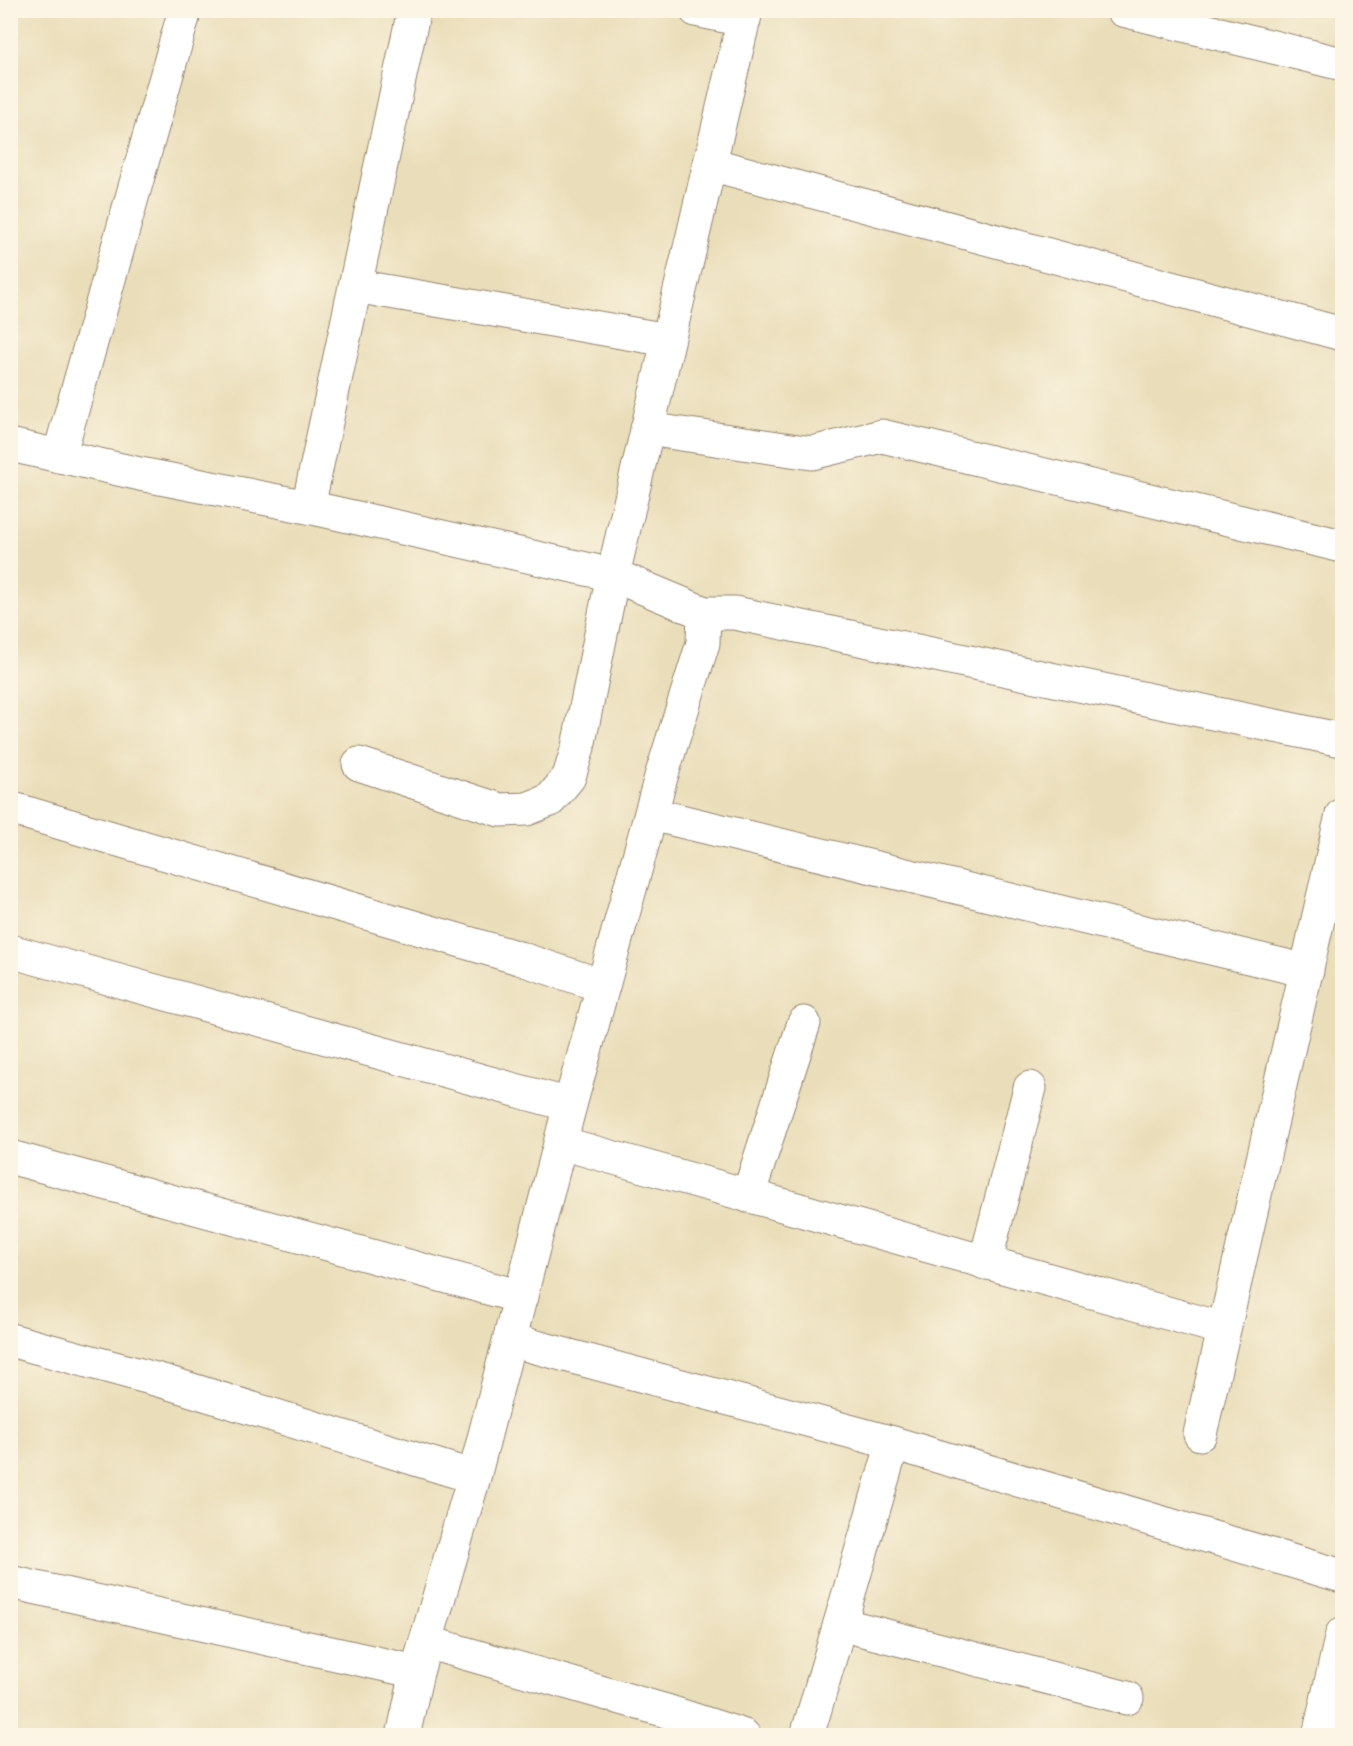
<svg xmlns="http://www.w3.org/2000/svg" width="1353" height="1746" viewBox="0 0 1353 1746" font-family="'Playpen Sans',sans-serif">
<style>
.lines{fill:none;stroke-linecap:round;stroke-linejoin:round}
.minor-casing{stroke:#92846c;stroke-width:35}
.minor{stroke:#fff;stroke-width:33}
</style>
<rect width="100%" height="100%" fill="#fcf5e5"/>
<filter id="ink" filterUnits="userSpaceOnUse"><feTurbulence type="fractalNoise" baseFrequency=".0167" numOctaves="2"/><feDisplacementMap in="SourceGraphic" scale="12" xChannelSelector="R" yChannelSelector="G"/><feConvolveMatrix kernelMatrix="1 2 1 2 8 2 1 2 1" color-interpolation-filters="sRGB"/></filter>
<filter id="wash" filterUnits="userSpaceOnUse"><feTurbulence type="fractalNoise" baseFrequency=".008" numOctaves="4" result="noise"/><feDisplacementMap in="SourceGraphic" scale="24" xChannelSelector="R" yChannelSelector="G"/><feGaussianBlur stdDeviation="1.35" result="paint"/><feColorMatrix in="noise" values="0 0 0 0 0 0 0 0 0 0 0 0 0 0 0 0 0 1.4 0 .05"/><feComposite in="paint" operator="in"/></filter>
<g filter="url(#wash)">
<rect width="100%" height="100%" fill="#eadeba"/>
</g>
<g filter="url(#ink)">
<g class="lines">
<defs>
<g id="minor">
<path d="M696,10L744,20"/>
<path d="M1123,10L1342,64"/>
<path d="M710,164L1342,334"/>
<path d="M355,286L668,340"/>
<path d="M647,429L812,453L882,436L1342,546"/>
<path d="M10,445L140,474L308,507L613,575L704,613L703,643L661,777L570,1105L474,1477L417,1672L403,1736"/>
<path d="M59,456L185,10"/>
<path d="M308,507L414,10"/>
<path d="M704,613H735L1342,740"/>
<path d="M359,764L500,810L527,809L550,800L569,777L578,747L613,575L746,10"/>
<path d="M10,808L519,958L603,986"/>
<path d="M651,814L1307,971"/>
<path d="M10,951L570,1105"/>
<path d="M561,1143L1224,1329"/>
<path d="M10,1157L521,1297"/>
<path d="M748,1196L804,1023"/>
<path d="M985,1263L1030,1088"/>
<path d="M10,1340L166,1382L474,1477"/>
<path d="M510,1340L893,1443L807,1736"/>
<path d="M1200,1434L1342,815"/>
<path d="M893,1443L1342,1576"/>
<path d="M10,1582L417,1672"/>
<path d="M840,1624L1127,1698"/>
<path d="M426,1642L663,1710L744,1736"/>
<path d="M1319,1736L1342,1634"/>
</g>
</defs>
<use href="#minor" class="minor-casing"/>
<use href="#minor" class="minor"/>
</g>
</g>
<rect width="1353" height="1746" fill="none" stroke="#fcf5e5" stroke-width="36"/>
</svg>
